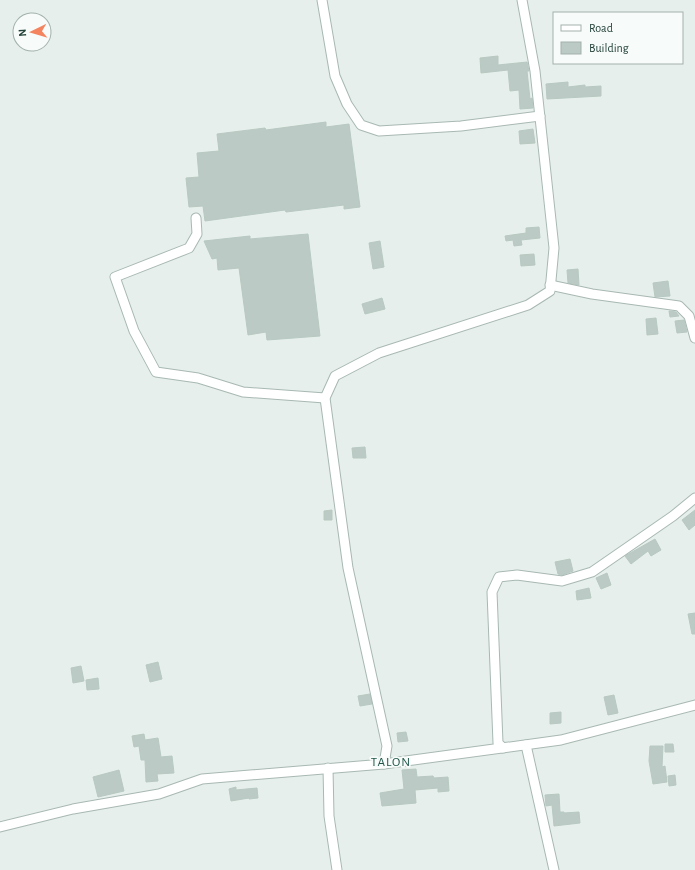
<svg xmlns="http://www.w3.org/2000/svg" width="695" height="870" viewBox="0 0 695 870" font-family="'Alegreya Sans',sans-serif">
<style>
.building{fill:#bbcac4;stroke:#b8c9c2}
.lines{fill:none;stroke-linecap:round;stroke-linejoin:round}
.minor-casing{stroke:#a8b8b2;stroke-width:11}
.minor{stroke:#fff;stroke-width:9}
.labels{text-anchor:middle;stroke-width:3.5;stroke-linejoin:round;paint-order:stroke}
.quarter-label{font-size:13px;letter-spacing:1px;fill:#1f5548;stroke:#f7fbf9}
</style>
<rect width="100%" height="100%" fill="#e6efeb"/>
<g class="building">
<path d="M498,56V65L527,62L529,71H527L530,99L532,98L533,108L520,109L519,90L510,91L508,70L481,73L480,58Z"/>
<path d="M568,82V87L585,85V87L601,86V96L547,99L546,84Z"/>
<path d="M326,122V127L349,124L360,207L344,209V205L286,212L285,210L205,221L203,206L189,207L186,178L199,177L197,153L219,151L217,134L265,128L266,130Z"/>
<path d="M533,129L535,143L520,144L519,131Z"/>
<path d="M539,227L540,238L521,240L522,245L514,246L513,240L506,241L505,236L526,233V228Z"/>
<path d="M308,234L320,336L267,340L266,332L248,335L239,268L218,270L217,258L212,259L204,241L250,236V239Z"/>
<path d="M380,241L384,267L373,269L369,243Z"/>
<path d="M534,254L535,265L521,266L520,255Z"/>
<path d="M578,269L579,285L568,283L567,270Z"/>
<path d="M668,281L670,296L655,297L653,283Z"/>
<path d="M382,298L385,309L365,314L362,304Z"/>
<path d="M669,311L676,312L679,316L670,317Z"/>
<path d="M656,318L658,334L647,335L646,319Z"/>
<path d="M684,320L687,332L677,333L675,321Z"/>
<path d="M365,447L366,458H353L352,448Z"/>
<path d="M332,510V520H324V511Z"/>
<path d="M695,510V525L689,530L682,520Z"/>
<path d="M655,539L661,550L651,556L648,551L631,564L625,556Z"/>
<path d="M570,559L573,571L562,575L558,574L555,562Z"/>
<path d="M607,573L611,585L601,589L596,578Z"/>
<path d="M589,588L591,598L577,600L576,591Z"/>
<path d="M695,613V634H692L688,614Z"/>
<path d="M158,662L162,679L150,682L146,665Z"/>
<path d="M81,666L84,681L73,683L71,668Z"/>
<path d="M98,678L99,689L87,690L86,680Z"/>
<path d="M370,694L372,704L360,706L358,696Z"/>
<path d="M614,695L618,713L608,715L604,697Z"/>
<path d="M561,712V723L550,724V713Z"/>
<path d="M406,732L408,741L398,742L397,733Z"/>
<path d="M144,734L145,740L158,738L161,757L172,756L174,773L157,774L158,781L146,782L145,760H141L139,746L134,747L132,736Z"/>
<path d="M665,744H673L674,752H665Z"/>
<path d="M650,746H663L662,767L665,766L667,782L653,784L649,761Z"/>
<path d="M416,769L417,777L433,776L434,778L448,777L449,791L438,792V788L415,790L416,803L382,806L380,793L404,789L402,770Z"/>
<path d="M119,770L124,791L98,797L93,777Z"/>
<path d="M675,775L676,785L669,786L668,776Z"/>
<path d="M236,787V790L257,788L258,798L249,799V798L231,801L229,789Z"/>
<path d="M559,794L560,812H564V813L579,812L580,823L554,826L552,805L546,806L545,795Z"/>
</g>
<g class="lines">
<defs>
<g id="minor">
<path d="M322,0L335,76L347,104L361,125L379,131L461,126L540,116"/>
<path d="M196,218L197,234L189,248L115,277L134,331L156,372L198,378L243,392L325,398"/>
<path d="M550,285L592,294L679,306L689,316L695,338"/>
<path d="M526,745L554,870"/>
<path d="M503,748L498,743L492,592L499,577L517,575L562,581L592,572L673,516L695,498"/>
<path d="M384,764L387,746L348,568L325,398L335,376L379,353L528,305L550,291L554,248L535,71L522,0"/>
<path d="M328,768L329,816L337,870"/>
<path d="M0,827L73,809L159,794L202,779L384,764L561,740L695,705"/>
</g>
</defs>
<use href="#minor" class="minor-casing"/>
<use href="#minor" class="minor"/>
</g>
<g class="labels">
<g class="quarter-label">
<text x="391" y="766">TALON</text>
</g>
</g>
<rect x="553" y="12" width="130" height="52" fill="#f7fbf9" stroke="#a3b1ad"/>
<rect x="561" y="25" width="20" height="6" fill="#ffffff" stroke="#a3b1ad"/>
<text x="589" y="32" font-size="12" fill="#24423a">Road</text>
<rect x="561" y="42" width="20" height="12" fill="#bbcac4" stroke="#a3b1ad"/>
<text x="589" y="52" font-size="12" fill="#24423a">Building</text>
<g transform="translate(32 32) rotate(265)"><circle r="19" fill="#f7fbf9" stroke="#a3b1ad"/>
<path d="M0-3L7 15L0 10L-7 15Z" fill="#f4845f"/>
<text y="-6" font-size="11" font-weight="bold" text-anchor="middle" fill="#24423a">N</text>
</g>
</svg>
